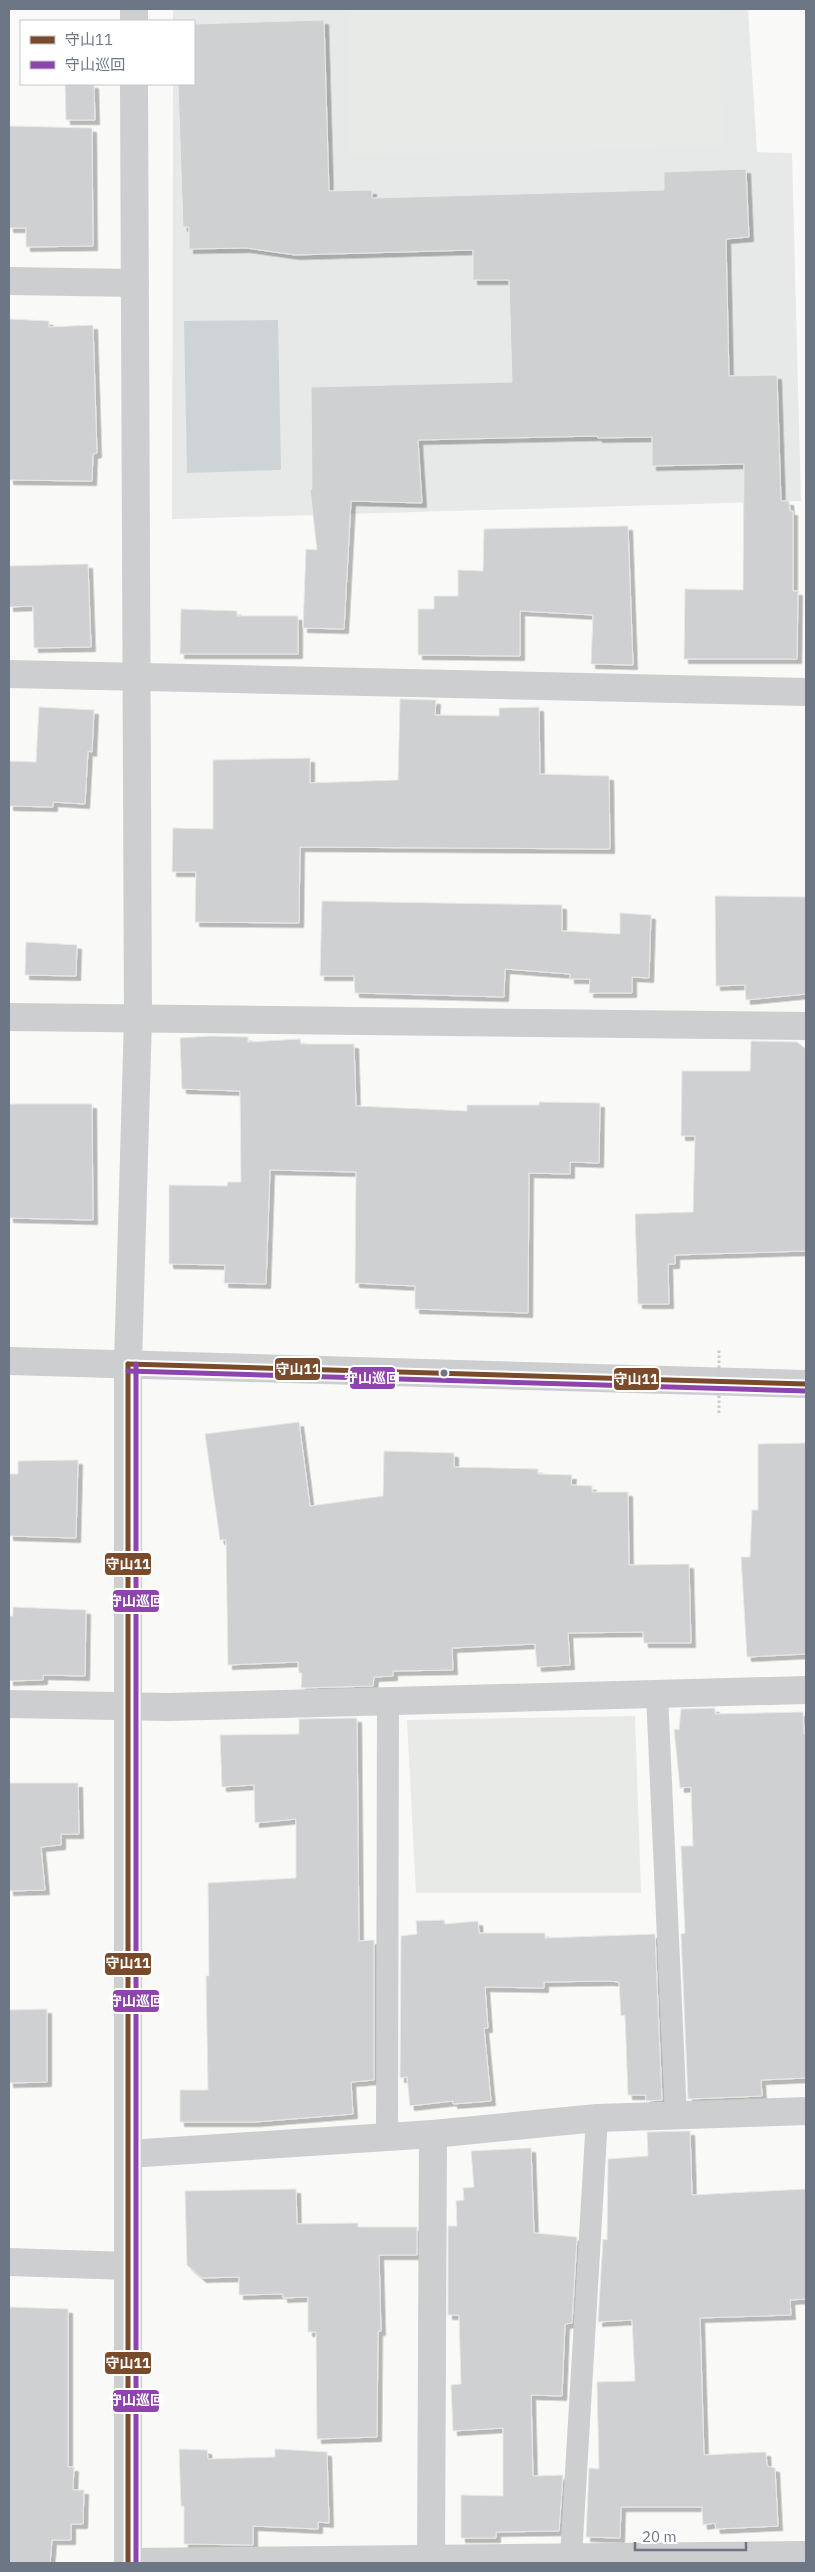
<svg xmlns="http://www.w3.org/2000/svg" width="815" height="2572" viewBox="0 0 815 2572" font-family="'IBM Plex Sans','Noto Sans JP',sans-serif">
<style>
.built{fill:#e7e9e9}
.green{fill:#e7eae6}
.water{fill:#ced3d6}
.building{fill:#cfd0d1;stroke:#e8e8e8;filter:url(#shadow)}
.lines{fill:none;stroke-linecap:round;stroke-linejoin:round}
.service{stroke:#cdcecf;stroke-width:22}
.minor{stroke:#cdcecf;stroke-width:28}
.tertiary{stroke:#cdcecf;stroke-width:28}
.path-bridge{stroke:#cacbcc;stroke-width:3;stroke-dasharray:2.5 2.5;stroke-linecap:butt}
.bus-1-casing{stroke:#fff;stroke-width:9}
.bus-2-casing{stroke:#fff;stroke-width:9}
.bus-1{stroke:#7a4b2a;stroke-width:5}
.bus-2{stroke:#8e44ad;stroke-width:5}
.bus-dot{fill:#6c7684;stroke:#fff;stroke-width:2}
.line-badge{stroke:#fff;stroke-width:2}
.badge-label{font-size:14px;text-anchor:middle;font-weight:bold;fill:#fff}
</style>
<defs>
<filter id="shadow"><feDropShadow dx="4.5" dy="4.5" stdDeviation="0" flood-color="#0004"/></filter>
</defs>
<rect width="100%" height="100%" fill="#f9f9f8"/>
<path class="built" d="M173,9H748L757,152L792,153L801,501L172,519L173,84H194V21H173Z"/>
<g class="green">
<path d="M350,9H718L724,147L349,156Z"/>
<path d="M635,1716L641,1893H416L407,1720Z"/>
</g>
<path class="water" d="M278,320L281,470L187,473L184,321Z"/>
<g class="building">
<path d="M324,20L329,191L372,190V198L664,190V172L746,169L749,237L726,239L729,376L777,375L781,501H789L790,511H793V591H798L797,659H684L685,589L743,590L744,464L652,466V437L598,438L597,436L418,440L422,503L351,501L344,629L303,628L306,549L317,550L310,489H312L311,387L512,382L509,280H473V250L295,255L246,248L189,249V227H183L178,84H194V24Z"/>
<path d="M65,84H94L95,120H66Z"/>
<path d="M9,126L92,128L93,246L26,247V228H9Z"/>
<path d="M9,319L49,321V327L93,325L97,453L93,454L92,481L9,480Z"/>
<path d="M628,526L633,665L591,664L593,615L520,611V656L418,655V609H434V596H458V570L483,571L484,529Z"/>
<path d="M88,564L91,647L34,648L33,606L9,607V566Z"/>
<path d="M181,609L237,611V616H298V654H180Z"/>
<path d="M400,699L436,700L435,715L499,716V708L539,707L540,774L609,776L610,849L300,847L299,923L195,922L196,872H172L173,828L213,829V760L310,758V783L398,780Z"/>
<path d="M39,707L94,710L92,752L88,751L85,804L53,802V807L9,806V761L36,762Z"/>
<path d="M715,896L806,897V994L746,1000L745,985L716,986Z"/>
<path d="M322,901L562,905V931L620,934V913L651,915L649,978L632,977V993H589L590,979H570V974L505,969L504,997L355,993L354,976H320Z"/>
<path d="M26,942L77,945L76,976L25,975Z"/>
<path d="M210,1036L248,1037V1042L300,1039L301,1044H354L356,1106L467,1111V1105H539V1102L600,1103L599,1163L570,1162V1174L529,1173L528,1313L415,1309V1286L355,1283L356,1172L270,1170L266,1284L224,1283L225,1265L169,1264V1185L227,1186L228,1182H241L240,1091L182,1089L180,1038Z"/>
<path d="M751,1041L797,1042L806,1049V1251L675,1255V1264H668L669,1304H638L635,1214L693,1212L695,1136H681L682,1071H750Z"/>
<path d="M9,1104H92L93,1220L9,1218Z"/>
<path d="M299,1422L310,1506L383,1496L384,1451L454,1453V1467L538,1469V1474L572,1475L571,1485L592,1486V1492H628L629,1565L689,1564L691,1643H644L643,1632L568,1633L570,1665L537,1667L535,1644L452,1648L453,1670L393,1671V1676L374,1677L373,1686L301,1688L302,1673H299L298,1662L228,1665L226,1540H220L205,1434Z"/>
<path d="M806,1443V1654L747,1657L741,1557H750L752,1510H758V1444Z"/>
<path d="M78,1460L76,1538L9,1536V1474H18V1461Z"/>
<path d="M13,1607L86,1610L85,1676L43,1675V1680L9,1681V1616H13Z"/>
<path d="M715,1708V1714L803,1712L804,1734H806V2078L761,2080L762,2096L688,2099L681,1934L685,1933L681,1846H693L691,1787L680,1788L674,1729L679,1730L681,1709Z"/>
<path d="M357,1718L359,1941L374,1940V2080L351,2082L353,2114L255,2122H180V2090H208L206,1976H209L208,1883L296,1878V1819L255,1823L254,1785L222,1787L220,1735L299,1734V1719Z"/>
<path d="M9,1783H78L79,1834H61V1845L41,1847L45,1890L9,1891Z"/>
<path d="M444,1920L445,1924L478,1921L479,1933H545V1938L655,1934L662,2100L646,2101V2095H628L625,2015L621,2016L619,1982L609,1981L544,1982V1988L485,1987L488,2028H484L491,2101L453,2104V2101L410,2106L407,2077L400,2078L401,1936L417,1934L416,1921Z"/>
<path d="M47,2009V2082L9,2083V2010Z"/>
<path d="M690,2131L692,2195L806,2189V2299L790,2300L791,2315L700,2318L704,2455L766,2452L767,2466L775,2468L778,2526L716,2529L715,2523L703,2525L702,2507H621L620,2538L586,2537L589,2468L599,2469L597,2382L635,2381L632,2320L598,2322L603,2239L607,2240L608,2159L648,2156L647,2132Z"/>
<path d="M531,2148L534,2233L577,2237L572,2323L565,2324L562,2396L531,2395L533,2476L563,2475L559,2531L496,2532V2538H461V2495L503,2496V2428L453,2431L451,2385L461,2384L459,2315H448V2226H457L456,2201L464,2200L463,2188L474,2187L471,2151Z"/>
<path d="M296,2189L297,2224L358,2223V2227H417V2255H379L381,2331H378L377,2437L317,2439L316,2332H308V2297L283,2298V2294L239,2295V2277L202,2278L187,2265L185,2191Z"/>
<path d="M9,2307L68,2309V2467H74L73,2490H84L83,2524H71V2540H52L50,2563H9Z"/>
<path d="M179,2449L207,2450L208,2459L275,2457V2449L327,2452L329,2523L318,2522V2529L253,2526V2545L184,2544V2506H181Z"/>
</g>
<g class="lines">
<g class="service">
<path d="M657,1694L676,2116"/>
<path d="M387,2137L388,1701"/>
<path d="M571,2557L597,2118"/>
</g>
<g class="minor">
<path d="M9,281L135,283"/>
<path d="M9,674L806,692"/>
<path d="M9,1017L806,1026"/>
<path d="M9,1704L167,1707L806,1690"/>
<path d="M128,2154L433,2134L597,2118L806,2111"/>
<path d="M9,2262L128,2266"/>
<path d="M128,2562L806,2555"/>
<path d="M431,2563L433,2134"/>
</g>
<g class="tertiary">
<path d="M134,9V21"/>
<path d="M9,1361L806,1384"/>
<path d="M128,2563V1364L138,1018L134,84"/>
</g>
<path class="path-bridge" d="M719,1413V1348"/>
<defs>
<g id="bus-1">
<path d="M128,1364L806,1384"/>
<path d="M128,1364V2563"/>
</g>
<g id="bus-2">
<path d="M136,1364V2563"/>
<path d="M128,1371L806,1391"/>
</g>
</defs>
<use href="#bus-1" class="bus-1-casing"/>
<use href="#bus-2" class="bus-2-casing"/>
<use href="#bus-1" class="bus-1"/>
<use href="#bus-2" class="bus-2"/>
</g>
<circle class="bus-dot" cx="444" cy="1373" r="4.5"/>
<g class="line-badge">
<rect x="274" y="1357" width="47" height="24" rx="5" fill="#7a4b2a"/>
<rect x="349" y="1366" width="47" height="24" rx="5" fill="#8e44ad"/>
<rect x="613" y="1367" width="47" height="24" rx="5" fill="#7a4b2a"/>
<rect x="104" y="1552" width="48" height="24" rx="5" fill="#7a4b2a"/>
<rect x="112" y="1589" width="48" height="24" rx="5" fill="#8e44ad"/>
<rect x="104" y="1952" width="48" height="24" rx="5" fill="#7a4b2a"/>
<rect x="112" y="1989" width="48" height="24" rx="5" fill="#8e44ad"/>
<rect x="104" y="2351" width="48" height="24" rx="5" fill="#7a4b2a"/>
<rect x="112" y="2389" width="48" height="24" rx="5" fill="#8e44ad"/>
</g>
<g class="badge-label">
<text x="298" y="1374">守山11</text>
<text x="372" y="1383">守山巡回</text>
<text x="636" y="1384">守山11</text>
<text x="128" y="1569">守山11</text>
<text x="136" y="1606">守山巡回</text>
<text x="128" y="1968">守山11</text>
<text x="136" y="2006">守山巡回</text>
<text x="128" y="2368">守山11</text>
<text x="136" y="2405">守山巡回</text>
</g>
<rect width="815" height="2572" fill="none" stroke="#6c7684" stroke-width="20"/>
<rect x="20" y="20" width="175" height="65" fill="#ffffff" stroke="#c4c8ce"/>
<rect x="30" y="36" width="25" height="8" fill="#7a4b2a" stroke="#c4c8ce"/>
<text x="65" y="45" font-size="15" fill="#6c7684">守山11</text>
<rect x="30" y="61" width="25" height="8" fill="#8e44ad" stroke="#c4c8ce"/>
<text x="65" y="70" font-size="15" fill="#6c7684">守山巡回</text>
<path d="M635 2542v8h111v-8" fill="none" stroke="#6c7684" stroke-width="2.5"/>
<text x="642" y="2542" font-size="15" fill="#6c7684" stroke="#ffffff" stroke-width="4" paint-order="stroke">20 m</text>
</svg>
